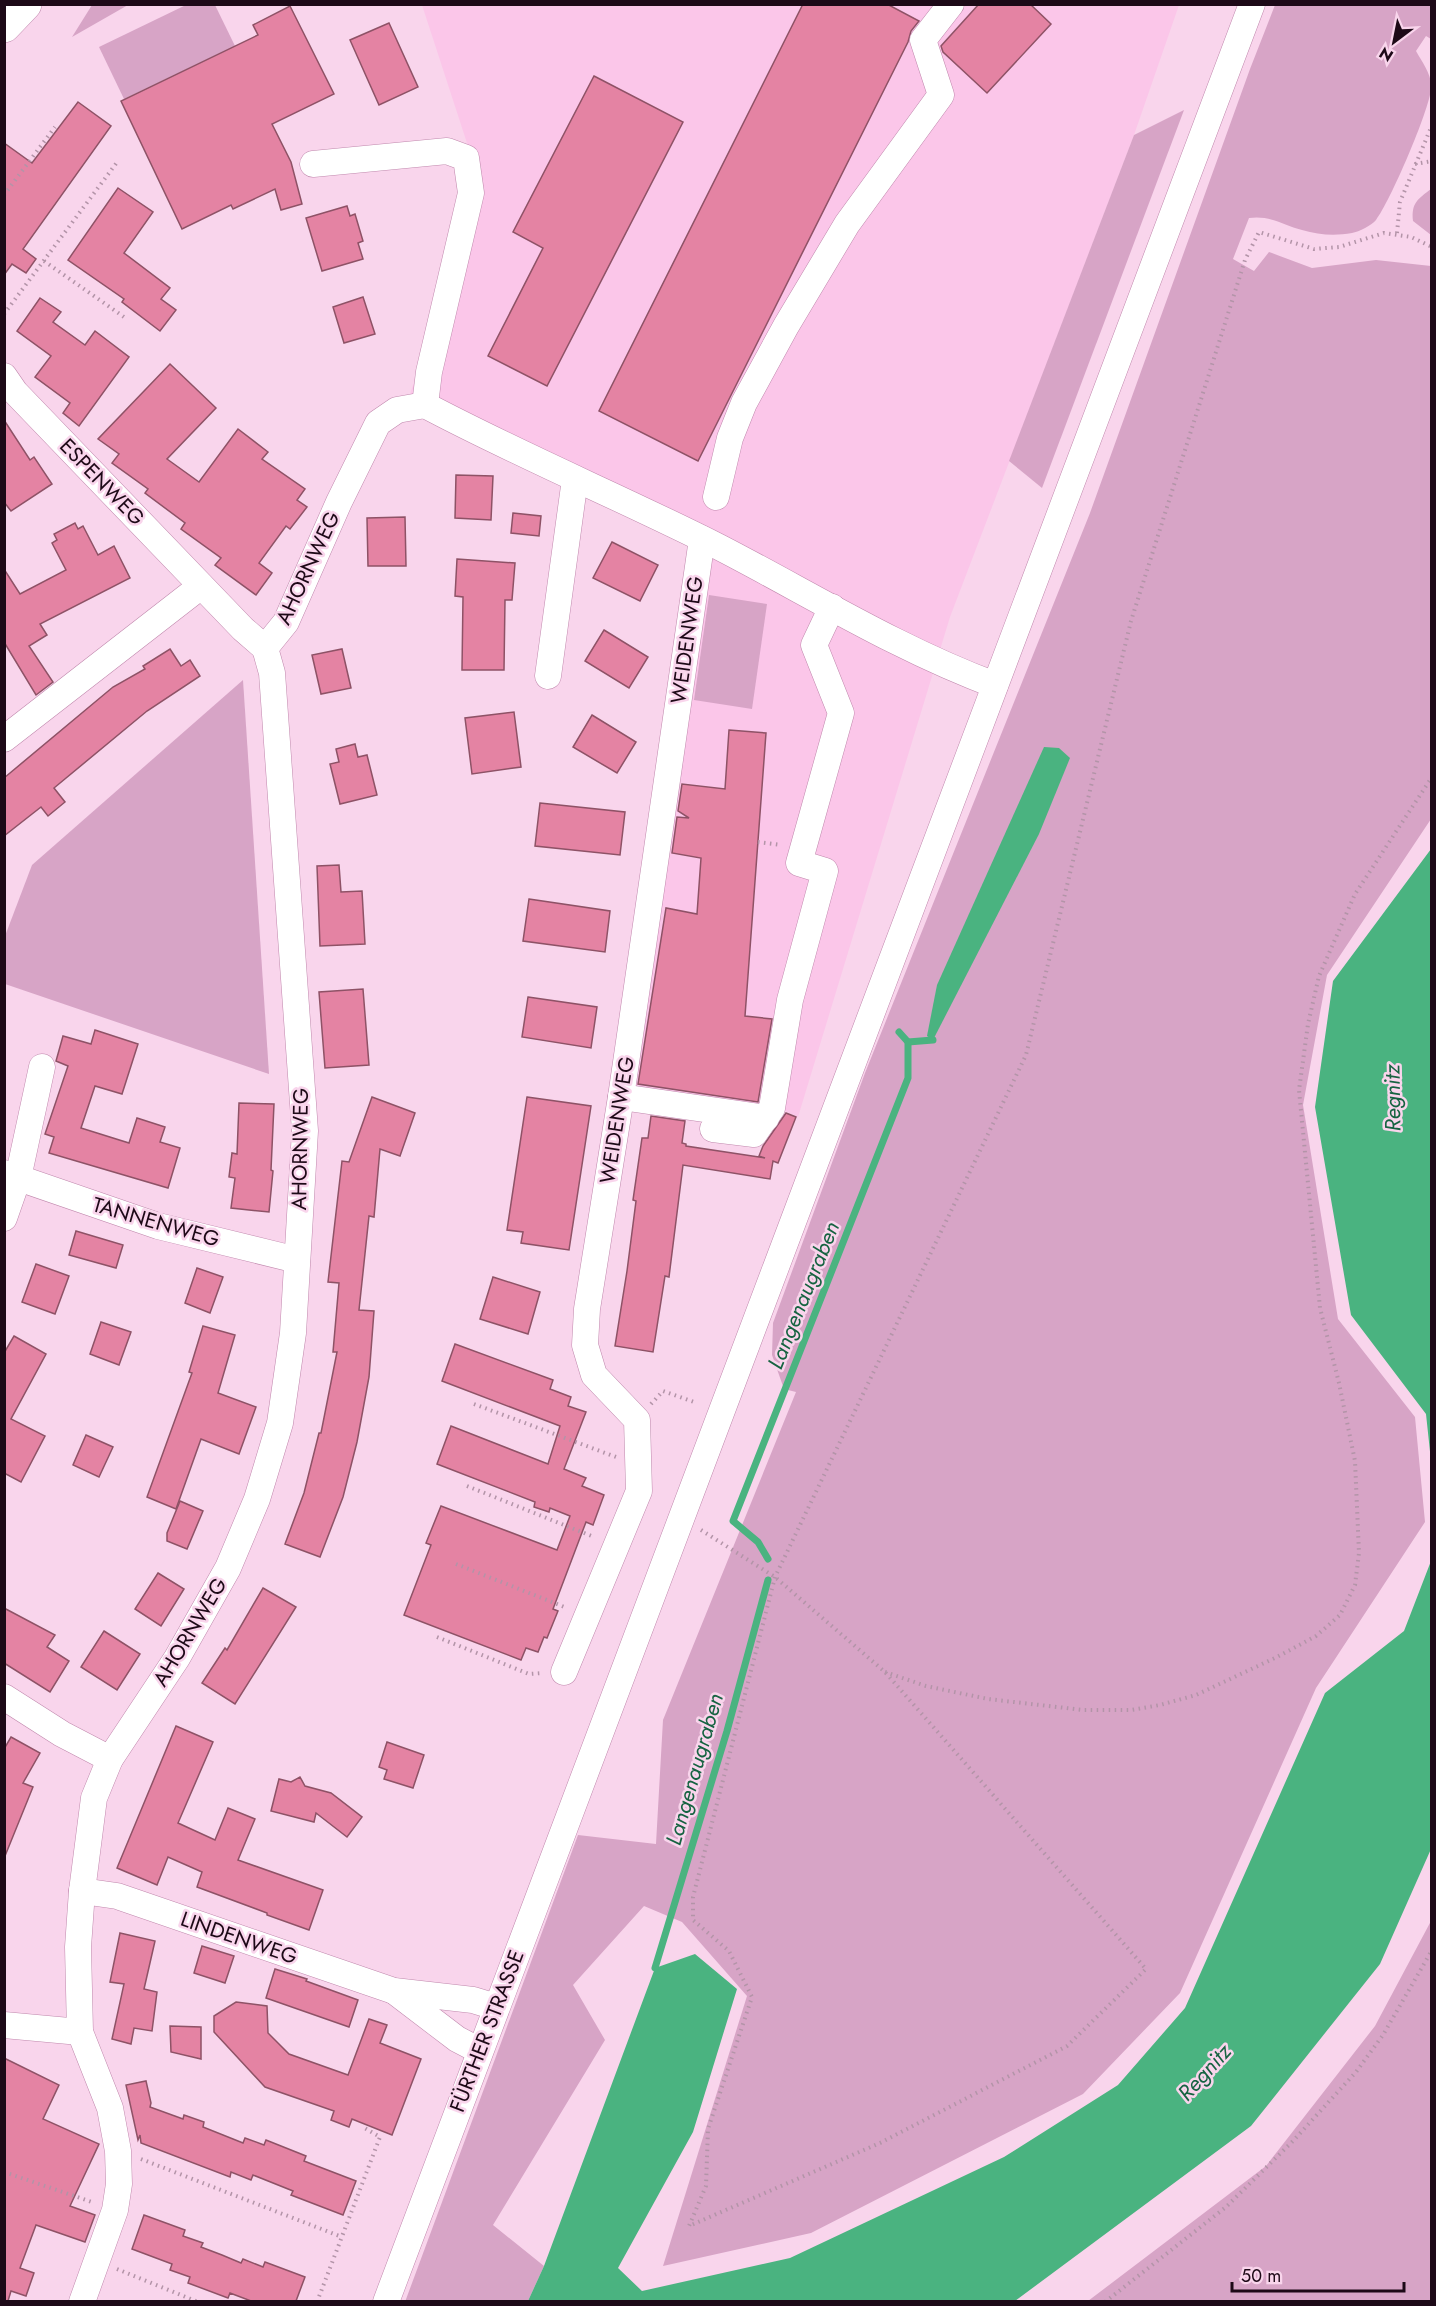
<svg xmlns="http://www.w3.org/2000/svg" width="1436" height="2306" viewBox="0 0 1436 2306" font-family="Jost,sans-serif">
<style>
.built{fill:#fbc6e9}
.green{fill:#d7a4c6}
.water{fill:#4ab380}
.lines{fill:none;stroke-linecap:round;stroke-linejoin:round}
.stream{stroke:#4ab380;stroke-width:7}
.building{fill:#e483a3;stroke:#8e5266;stroke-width:1.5}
.minor-casing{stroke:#c088ad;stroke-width:27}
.highway-casing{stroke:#c088ad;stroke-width:34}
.path{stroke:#b394a8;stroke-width:4;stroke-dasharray:1.5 4.5;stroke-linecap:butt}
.minor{stroke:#fff;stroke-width:26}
.highway{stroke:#fff;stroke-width:33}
.labels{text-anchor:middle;stroke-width:5;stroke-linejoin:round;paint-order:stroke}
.street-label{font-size:21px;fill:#1d0917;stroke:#f9d5ec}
.water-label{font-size:22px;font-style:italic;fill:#166341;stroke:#f9d5ec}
</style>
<rect width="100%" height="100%" fill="#f9d5ec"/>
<path class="built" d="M422,5H1179L1134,135L950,617L798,1117L776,1107L631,1094L708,550L407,403L481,186Z"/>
<g class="green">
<path d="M188,4L215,5L235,46L124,99L99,47Z"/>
<path d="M92,5H128L72,37Z"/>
<path d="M1275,5H1431V39L1426,36L1416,51C1422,62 1433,76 1431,89C1429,111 1390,202 1376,220C1372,225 1359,232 1352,233C1335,236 1319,235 1302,230C1283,225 1270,215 1249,218L1233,259L1254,271L1269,252L1312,268L1376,260L1431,266V819L1327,975L1303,1105L1338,1319L1415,1417L1425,1522L1316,1688L1180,1993L1083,2094L811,2233L663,2266L747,1996L682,1922L644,1906L573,1985L605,2040L493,2225L544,2266L528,2301L405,2302L578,1835L656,1844L663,1720L796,1392L784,1389L772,1355L773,1323L865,1073L1090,513L1250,69Z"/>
<path d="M1184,110L1042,488L1009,461L1134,135Z"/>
<path d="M1431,189V235L1413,221C1411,203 1418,199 1431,189Z"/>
<path d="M709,595L767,604L752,709L694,700Z"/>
<path d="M243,680L269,1074L5,984V936L32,865Z"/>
<path d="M1431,1921V2301H1088L1266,2166L1375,2026Z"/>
</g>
<g class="water">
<path d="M1044,747L1059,748L1070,758L1039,834L933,1040L927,1036L937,985Z"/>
<path d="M1431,849H1432L1431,1461L1426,1414L1351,1315L1315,1107L1333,981Z"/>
<path d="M1431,1561V1849L1380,1964L1251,2126L1015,2301H528L544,2266L655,1968L695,1954L737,1989L693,2132L618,2268L642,2291L790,2258L1004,2157L1118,2085L1185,2008L1325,1693L1404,1631Z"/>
</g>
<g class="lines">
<g class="stream">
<path d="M908,1042L933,1040"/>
<path d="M768,1559L758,1542L733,1521L908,1078V1042L899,1032"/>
<path d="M655,1968L727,1731L768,1580"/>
</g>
</g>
<g class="building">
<path d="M803,4H887L919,21L911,31L908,42L698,461L599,411Z"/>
<path d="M979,4H1030L1051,24L987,93L943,52L941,46Z"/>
<path d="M290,6L334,94L272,124L291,162L302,204L281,210L275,189L233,209L231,205L182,229L121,101L258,35L253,25Z"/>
<path d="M389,23L418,87L379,105L350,40Z"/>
<path d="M594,76L683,122L547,386L488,356L543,248L513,232Z"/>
<path d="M78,102L111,126L23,249L36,259L26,273L12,264L4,275V143L32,163Z"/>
<path d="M118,188L153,212L124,253L170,288L161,299L176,310L160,331L122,302L124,299L68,260Z"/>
<path d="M347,206L350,216L355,214L363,241L358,243L363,259L322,271L306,218Z"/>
<path d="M363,297L375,334L344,343L333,307Z"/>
<path d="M40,298L61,312L53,322L85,345L95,331L129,357L79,426L63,413L70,403L35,377L51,356L17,331Z"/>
<path d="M170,364L216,408L167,459L199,482L238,429L268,452L262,459L305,489L297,500L307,507L290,529L286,526L259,563L272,573L256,595L215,565L221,558L181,529L185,523L145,493L148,489L112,463L119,454L98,439Z"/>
<path d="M4,420L30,460L34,457L52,484L11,511L4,502Z"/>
<path d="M456,475L493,476L491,520L455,518Z"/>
<path d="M513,513L541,516L539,536L511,533Z"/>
<path d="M405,517L406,566H368L367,518Z"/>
<path d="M75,523L78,529L83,526L98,555L114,546L130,578L40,624L47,635L29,646L53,682L36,695L4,642V569L20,594L66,570L52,543L57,540L54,534Z"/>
<path d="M612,542L658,565L640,601L593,578Z"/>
<path d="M457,559L515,563L512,600H505L504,670H462L463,597L455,596Z"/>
<path d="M604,630L648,657L629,688L585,661Z"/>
<path d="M170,649L181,666L190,660L200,676L147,711L54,788L65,802L48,816L41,807L4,836V778L113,687L145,669L143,666Z"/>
<path d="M342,649L351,688L321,694L312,655Z"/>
<path d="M514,712L521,767L472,774L465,718Z"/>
<path d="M592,715L636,742L617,773L573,747Z"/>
<path d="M729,730L766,733L745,1016L772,1019L758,1102L638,1084L666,908L697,914L701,858L672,853L677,817L689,818L678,811L682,784L725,789Z"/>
<path d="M355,744L358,757L367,755L377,795L340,804L330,764L339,762L336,749Z"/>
<path d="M540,803L625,812L620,855L535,846Z"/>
<path d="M339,865L341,892L362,891L365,944L320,946L317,866Z"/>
<path d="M529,899L610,911L605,952L523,941Z"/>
<path d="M363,989L369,1065L325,1068L319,992Z"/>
<path d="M528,997L597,1007L591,1048L522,1037Z"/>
<path d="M95,1030L138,1044L122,1094L95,1086L81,1128L129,1143L137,1118L165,1127L160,1142L180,1148L168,1188L49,1153L54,1137L45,1134L68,1066L56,1061L63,1036L91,1044Z"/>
<path d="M372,1097L415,1113L400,1156L380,1149L374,1217L369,1216L359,1310L374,1311L369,1377L357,1442L343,1497L320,1557L285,1544L304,1493L319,1433H321L337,1352H333L339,1283L328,1282L342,1161L349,1162Z"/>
<path d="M527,1097L591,1106L569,1250L521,1243L523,1232L507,1230Z"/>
<path d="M239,1103L274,1104L271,1170L273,1171L269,1212L231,1208L235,1178L229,1177L232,1153L237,1154Z"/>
<path d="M786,1113L796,1117L778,1163L773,1161L770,1179L683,1165L669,1277L665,1276L653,1352L615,1346L627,1271L636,1201L633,1200L642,1138H648L651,1116L685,1121L682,1143L686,1144V1146L765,1158L759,1156L763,1146Z"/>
<path d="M76,1231L123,1245L116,1268L69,1255Z"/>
<path d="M36,1264L69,1276L55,1314L22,1302Z"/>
<path d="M197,1268L223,1277L210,1313L185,1303Z"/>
<path d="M493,1277L540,1292L528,1334L480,1319Z"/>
<path d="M101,1322L131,1332L119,1365L90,1354Z"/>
<path d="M203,1326L235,1335L218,1393L256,1407L239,1454L201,1439L176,1509L147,1497L192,1373L189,1372Z"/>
<path d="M14,1336L46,1354L11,1419L45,1436L21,1482L4,1473V1353Z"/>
<path d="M455,1344L553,1380L550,1389L571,1397L568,1406L586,1412L564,1469L586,1478L582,1486L604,1495L593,1525L586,1522L553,1609L558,1611L547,1638L544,1637L538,1652L526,1648L521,1660L404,1615L431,1545L426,1543L441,1506L557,1550L570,1516L550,1508L549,1512L534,1507L535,1502L437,1464L451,1426L548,1464L560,1426L442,1381Z"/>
<path d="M86,1435L113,1447L99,1477L73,1465Z"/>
<path d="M180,1501L203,1511L187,1549L167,1541V1533Z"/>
<path d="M158,1573L184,1589L161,1626L135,1609Z"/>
<path d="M263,1588L296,1607L235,1704L202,1683L225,1648L227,1650Z"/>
<path d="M4,1608L55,1635L47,1647L69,1661L50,1692L4,1663Z"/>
<path d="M104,1631L140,1654L117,1690L81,1667Z"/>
<path d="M176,1726L213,1742L178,1823L215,1840L228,1808L255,1819L238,1860L323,1890L309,1930L267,1915V1913L197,1887L202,1872L168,1857L157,1885L117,1868Z"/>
<path d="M11,1737L40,1753L23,1783L33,1787L5,1856L4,1749Z"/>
<path d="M387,1742L424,1755L413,1788L384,1779L387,1770L379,1767Z"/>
<path d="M300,1777L305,1786L331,1793L362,1817L347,1837L316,1813L314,1822L271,1811L279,1779L291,1782Z"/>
<path d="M120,1933L155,1941L144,1989L157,1992L152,2031L134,2028L131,2044L112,2039L124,1984L110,1982Z"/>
<path d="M202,1946L234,1956L225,1983L194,1973Z"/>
<path d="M275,1969L307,1979L306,1981L358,2000L349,2027L266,1998Z"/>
<path d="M236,2002L267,2006L268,2033L289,2054L348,2075L369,2019L387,2025L380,2043L421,2059L392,2135L352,2119L349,2127L331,2120L334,2111L265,2087L214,2032V2016Z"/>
<path d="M170,2026L201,2027V2059L171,2052Z"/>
<path d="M4,2058L59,2085L43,2119L99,2144L70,2206L95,2215L85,2242L36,2225L20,2268L34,2273L26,2296L11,2291L8,2301H4Z"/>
<path d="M146,2081L151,2103L150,2107L183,2119L184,2115L204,2122L203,2127L243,2143L245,2138L264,2145L266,2140L306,2156L304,2161L356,2181L343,2215L291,2195L293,2191L253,2175L251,2180L231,2172L230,2177L141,2143L140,2135L138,2140L126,2085Z"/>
<path d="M144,2215L185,2230L183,2236L203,2243L201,2247L222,2255L241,2263L243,2259L263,2267L265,2262L305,2277L296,2301H251L230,2293L228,2298L188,2283L190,2277L170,2270L172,2264L132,2249Z"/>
</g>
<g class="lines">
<defs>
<g id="minor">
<path d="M313,164L447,151L466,158L471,193L429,372L425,405"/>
<path d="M4,376L15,392L243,629L265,648"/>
<path d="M425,405C521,456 622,498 719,547C810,594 898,649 995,685"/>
<path d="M716,497L730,438L744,403L786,326L847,224L941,95L923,40L951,4"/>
<path d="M548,676L575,479"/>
<path d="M4,739L201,586"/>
<path d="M621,1097L766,1118"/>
<path d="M713,1129L754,1134L772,1108L790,1000L825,871L799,863L841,713L814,645L832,607"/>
<path d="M4,1173L158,1226L297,1260"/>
<path d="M4,1218L18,1178L42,1067"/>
<path d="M564,1672L639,1491L637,1420L594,1375L585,1345L587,1309L621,1097L702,539"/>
<path d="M4,1697L62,1734L110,1759"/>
<path d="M82,1891L117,1896L394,1991L473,2000L496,2007"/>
<path d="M394,1991L457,2039L480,2051"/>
<path d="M4,2025L80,2032"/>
<path d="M82,2302L115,2210L119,2184L118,2151L110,2108L80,2032L78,1947L82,1891L94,1798L110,1759L177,1658L228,1568L257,1499L280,1423L293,1333L305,1131L272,673L265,648L286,622L339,502L378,423L397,410L425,405"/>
<path d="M386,2302L1252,4"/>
</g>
<path id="highway" d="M4,26L25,4"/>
</defs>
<use href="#minor" class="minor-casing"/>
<use href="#highway" class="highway-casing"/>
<g class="path">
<path d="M1415,164L1432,161"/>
<path d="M4,195L55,127"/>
<path d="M1397,233L1400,202L1432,125"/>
<path d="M44,261L124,317"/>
<path d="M4,314L118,161"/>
<path d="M758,842L781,845"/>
<path d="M474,1404L616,1457"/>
<path d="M651,1404L663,1391L697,1403"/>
<path d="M467,1486L594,1537"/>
<path d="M701,1530L775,1577L885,1672L1146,1969L1067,2046L880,2143L689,2226L706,2186L708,2129L752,1997L729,1951L693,1920V1897L775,1577L1026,1055L1131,621L1245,260L1259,232L1314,249L1339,247L1384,233L1411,237L1432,247"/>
<path d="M456,1564L567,1608"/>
<path d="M437,1637L529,1674L543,1673"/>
<path d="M885,1672L926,1686L988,1699L1083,1710H1131L1160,1705L1196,1695L1277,1657L1316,1636L1340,1615L1355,1585L1359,1553L1355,1461L1339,1383L1320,1308L1299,1090L1308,1024L1319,976L1355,894L1432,777"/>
<path d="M141,2159L342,2237"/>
<path d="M4,2172L92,2202"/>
<path d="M117,2269L198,2302"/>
<path d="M317,2302L380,2137L363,2127"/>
<path d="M1105,2302L1226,2207L1293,2141L1356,2072L1383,2035L1432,1950"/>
</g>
<use href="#minor" class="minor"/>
<use href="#highway" class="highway"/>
</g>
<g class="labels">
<g class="street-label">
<text transform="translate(102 482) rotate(46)" y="7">ESPENWEG</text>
<text transform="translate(308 568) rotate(-65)" y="7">AHORNWEG</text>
<text transform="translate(687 640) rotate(-82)" y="7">WEIDENWEG</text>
<text transform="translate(617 1120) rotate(-81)" y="7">WEIDENWEG</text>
<text transform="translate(300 1149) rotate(-89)" y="7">AHORNWEG</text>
<text transform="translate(156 1222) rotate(16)" y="7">TANNENWEG</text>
<text transform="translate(190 1632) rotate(-59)" y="7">AHORNWEG</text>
<text transform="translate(239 1938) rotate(19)" y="7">LINDENWEG</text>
<text transform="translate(487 2031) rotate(-69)" y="7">FÜRTHER STRASSE</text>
</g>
<g class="water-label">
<text transform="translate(1392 1098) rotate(-91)" y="8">Regnitz</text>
<text transform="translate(803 1295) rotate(-68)" y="8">Langenaugraben</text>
<text transform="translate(694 1769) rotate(-74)" y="8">Langenaugraben</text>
<text transform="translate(1204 2072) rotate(-48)" y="8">Regnitz</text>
</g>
</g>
<rect width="1436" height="2306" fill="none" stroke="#1d0917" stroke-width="12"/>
<g transform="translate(1394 42) rotate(212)" stroke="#f9d5ec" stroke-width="4.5" paint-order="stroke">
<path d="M0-4.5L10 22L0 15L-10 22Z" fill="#1d0917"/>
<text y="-9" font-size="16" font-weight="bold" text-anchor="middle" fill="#1d0917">N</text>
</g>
<path d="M1232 2282v9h172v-9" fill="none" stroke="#1d0917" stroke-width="3"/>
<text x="1241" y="2282" font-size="18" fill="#1d0917" stroke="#f9d5ec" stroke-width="4.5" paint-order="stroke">50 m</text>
</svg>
